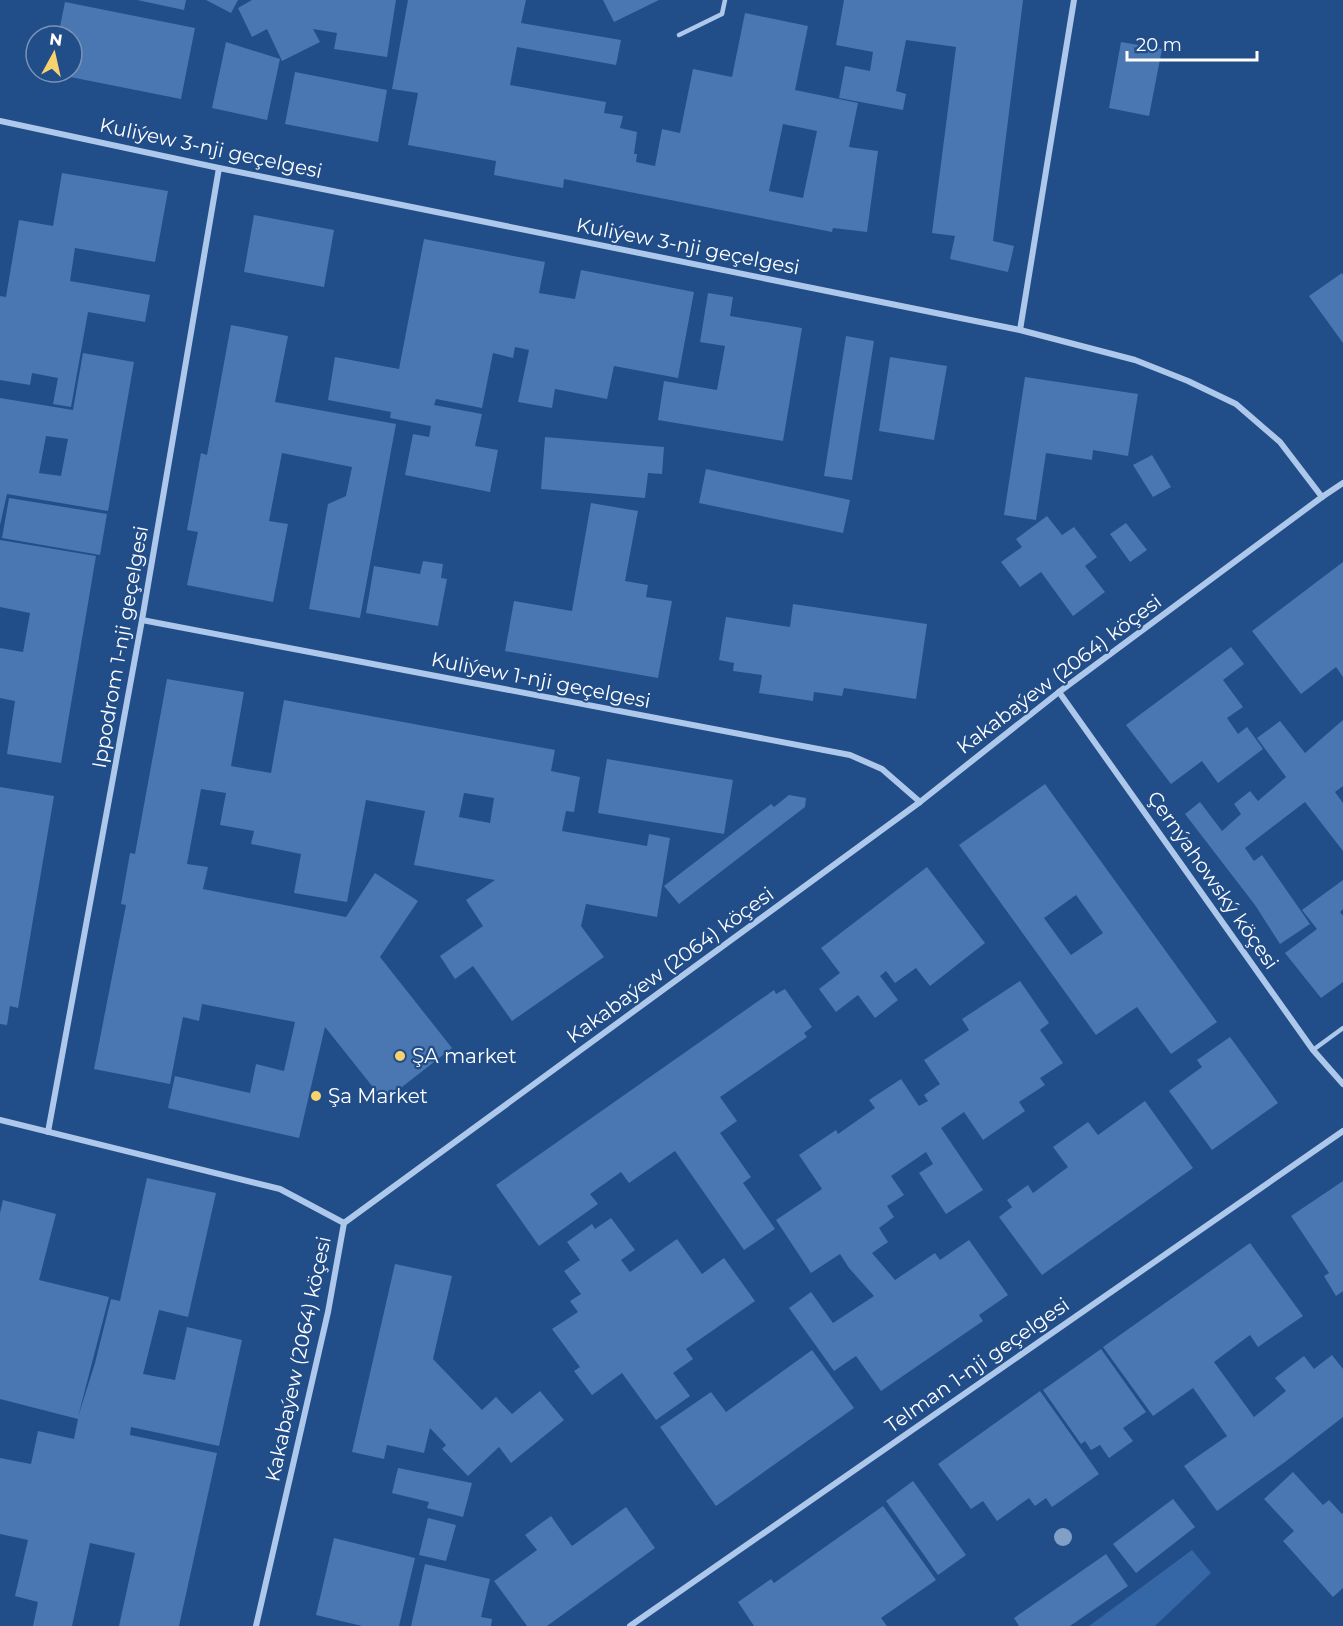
<svg xmlns="http://www.w3.org/2000/svg" width="1343" height="1626" viewBox="0 0 1343 1626" font-family="Montserrat,sans-serif">
<style>
.green{fill:#3566a6}
.building{fill:#4a76b1;fill-rule:evenodd}
.lines{fill:none;stroke-linecap:round;stroke-linejoin:round}
.lane{stroke:#adc8ea;stroke-width:4.5}
.street{stroke:#adc8ea;stroke-width:6}
.tree{fill:#829fc6}
.poi-dot{fill:#f7d26f;stroke:#214d89;stroke-width:2}
.labels{text-anchor:middle;stroke-width:4.5;stroke-linejoin:round;paint-order:stroke}
.street-label{font-size:20px;fill:#fff;stroke:#214d89}
.poi-label{font-size:20px;fill:#fff;stroke:#214d89;text-anchor:start}
</style>
<rect width="100%" height="100%" fill="#214d89"/>
<path class="green" d="M1192,1550L1211,1573L1155,1626H1089Z"/>
<g class="building">
<path d="M137,0H186L184,10Z"/>
<path d="M206,0H238L231,13Z"/>
<path d="M252,0H396L387,57L334,49L337,33L313,29L320,42L282,61L267,29L252,37L238,8Z"/>
<path d="M408,0H526L521,23L621,40L616,65L517,47L510,85L606,102L604,113L623,116L620,128L637,132L634,154H637L636,162L655,166L662,129L680,133L693,69L732,77L745,13L808,26L795,90L858,103L849,147L878,151L867,232L833,228L832,232L564,179L563,188L494,175L496,161L408,145L418,93L392,89ZM783,124L817,131L803,198L769,191Z"/>
<path d="M603,0H659L614,22Z"/>
<path d="M844,0H1023L993,241L1014,246L1008,272L950,259L955,236L932,233L956,47L906,40L896,91L906,94L903,110L839,98L845,66L870,71L873,52L836,45Z"/>
<path d="M65,2L195,28L181,99L50,73L72,72V36H58Z"/>
<path d="M226,42L280,59L267,120L212,108Z"/>
<path d="M1121,42L1162,49L1149,116L1109,108Z"/>
<path d="M295,72L387,90L378,142L285,124Z"/>
<path d="M62,173L168,191L155,262L75,248L70,281L150,295L145,322L88,312L71,407L53,404L58,378L32,373L30,385L0,380V296L6,297L19,220L53,226Z"/>
<path d="M254,215L334,230L324,287L244,272Z"/>
<path d="M424,239L545,262L539,293L575,299L581,270L694,292L678,378L614,366L607,399L555,389L552,408L518,402L529,350L515,347L513,358L493,353L482,408L436,399L434,405L482,414L475,446L498,450L490,492L405,475L413,434L429,437L431,426L390,418L391,412L328,400L335,357L399,369Z"/>
<path d="M1342,273L1343,275V343L1309,296Z"/>
<path d="M708,293L733,297L730,316L802,328L783,441L658,420L664,381L717,390L725,346L700,342Z"/>
<path d="M231,325L288,336L275,402L396,424L360,618L309,609L328,504L346,496L352,467L282,453L269,521L288,524L273,602L187,585L198,532L187,530L201,453L207,455Z"/>
<path d="M846,336L874,341L852,480L824,476Z"/>
<path d="M83,353L134,362L108,511L7,494L0,525V398L73,410ZM46,436L68,439L61,476L39,473Z"/>
<path d="M890,357L947,366L934,440L879,431Z"/>
<path d="M1025,377L1138,394L1128,456L1093,450L1092,460L1046,453L1036,520L1004,515Z"/>
<path d="M545,437L664,447L662,474L648,473L645,498L541,489Z"/>
<path d="M1152,455L1171,487L1153,497L1133,465Z"/>
<path d="M706,469L850,500L843,533L699,503Z"/>
<path d="M9,498L107,514L100,555L2,538Z"/>
<path d="M591,503L638,511L625,581L648,585L646,597L672,601L658,678L505,651L514,601L572,611Z"/>
<path d="M1047,516L1062,535L1074,527L1097,557L1085,566L1105,592L1073,616L1041,572L1020,587L1001,562L1022,547L1016,539Z"/>
<path d="M1126,523L1147,550L1130,562L1110,534Z"/>
<path d="M0,540L96,556L61,763L7,754L15,701L0,698V648L23,652L30,613L0,607Z"/>
<path d="M423,561L443,564L441,578L447,579L438,626L366,613L374,566L420,574Z"/>
<path d="M1343,562V677L1336,667L1301,694L1252,631Z"/>
<path d="M793,604L927,624L916,699L844,688L842,696L814,692L813,701L759,693L762,675L733,671L734,663L719,660L726,617L790,627Z"/>
<path d="M1231,647L1244,664L1223,680L1243,707L1227,718L1238,734L1247,727L1263,749L1218,783L1202,761L1171,784L1126,725Z"/>
<path d="M167,679L244,692L231,766L271,773L284,700L555,750L551,771L580,777L574,812L566,811L562,831L647,846L649,834L670,838L657,917L586,904L581,926L604,957L512,1021L473,966L455,979L440,956L483,926L466,900L495,880L414,865L425,811L366,800L347,902L294,893L301,854L251,844L254,831L220,825L226,793L201,789L187,864L208,867L203,889L346,917L375,873L418,901L380,957L452,1048L384,1101L325,1027L299,1138L168,1108L175,1076L250,1093L256,1064L284,1071L295,1022L202,1004L199,1021L183,1017L170,1084L94,1069L126,905L121,904L130,853L135,854ZM464,793L494,798L490,823L459,817Z"/>
<path d="M1343,720V786L1335,792L1343,803V851L1305,802L1245,848L1254,861L1262,855L1310,924L1280,944L1255,905L1185,814L1200,802L1222,831L1241,814L1234,804L1250,791L1258,801L1286,777L1257,738L1280,721L1305,753Z"/>
<path d="M607,759L733,780L724,834L598,813Z"/>
<path d="M1045,784L1217,1022L1171,1054L1137,1007L1096,1035L959,845ZM1076,895L1103,933L1071,955L1044,918Z"/>
<path d="M0,787L54,796L18,1008L10,1006L7,1025L0,1024Z"/>
<path d="M789,795L806,798L805,807L679,904L664,886L771,804L774,807Z"/>
<path d="M927,867L985,943L930,986L916,968L895,983L886,971L880,976L898,1000L875,1018L858,995L836,1012L819,989L840,973L821,948Z"/>
<path d="M1343,880V909L1340,912L1343,916V982L1321,998L1285,953L1317,929L1302,910Z"/>
<path d="M1020,981L1049,1023L1040,1030L1063,1063L1040,1078L1045,1085L1019,1102L1025,1111L983,1140L964,1112L941,1128L983,1190L946,1214L919,1173L933,1164L926,1152L891,1176L904,1195L887,1206L894,1217L879,1228L888,1242L872,1253L895,1280L935,1253L940,1260L969,1240L1008,1295L979,1315L983,1321L881,1391L856,1356L834,1371L789,1308L811,1292L833,1323L874,1296L849,1268L840,1254L811,1273L776,1220L822,1189L799,1155L836,1130L838,1134L875,1108L869,1100L901,1079L919,1106L928,1101L924,1095L940,1084L924,1060L969,1030L962,1019Z"/>
<path d="M785,989L812,1027L804,1033L807,1037L720,1097L737,1121L720,1133L751,1177L743,1183L775,1229L744,1250L675,1151L629,1183L621,1172L590,1194L598,1204L539,1246L496,1185L774,990L776,994Z"/>
<path d="M1230,1037L1278,1103L1212,1150L1169,1091L1202,1067L1197,1060Z"/>
<path d="M1145,1101L1193,1168L1042,1275L999,1217L1012,1207L1007,1200L1028,1185L1033,1193L1068,1167L1053,1147L1088,1122L1098,1135Z"/>
<path d="M147,1178L216,1193L188,1317L159,1310L143,1374L175,1380L187,1327L242,1340L219,1446L131,1427L130,1435L217,1453L179,1626H119L135,1553L90,1543L72,1626H33L38,1602L15,1596L28,1540L0,1534V1458L31,1464L38,1431L74,1439L78,1419L0,1399V1213L3,1200L56,1214L39,1280L109,1297L78,1417L95,1363L111,1299L120,1301Z"/>
<path d="M1343,1181V1291L1336,1296L1324,1276L1329,1273L1291,1216Z"/>
<path d="M611,1218L635,1250L621,1260L630,1272L677,1239L702,1274L724,1258L755,1301L686,1349L693,1359L673,1373L690,1396L656,1420L622,1373L592,1395L574,1371L580,1367L552,1329L578,1312L570,1301L581,1294L564,1271L580,1260L567,1242L592,1224L595,1229Z"/>
<path d="M1250,1243L1303,1316L1258,1347L1250,1335L1214,1362L1254,1417L1286,1391L1275,1378L1304,1356L1314,1369L1332,1355L1343,1369V1417L1285,1462L1217,1511L1184,1466L1227,1436L1193,1388L1153,1416L1103,1347Z"/>
<path d="M395,1264L452,1276L433,1359L482,1410L496,1397L512,1414L540,1391L564,1420L511,1463L499,1447L468,1476L442,1449L446,1445L430,1428L424,1453L387,1445L384,1459L352,1452Z"/>
<path d="M1101,1349L1146,1412L1123,1428L1133,1441L1109,1458L1100,1445L1091,1450L1085,1441L1081,1444L1043,1390Z"/>
<path d="M812,1350L854,1408L716,1506L660,1427L711,1392L726,1412Z"/>
<path d="M1040,1391L1099,1474L1052,1507L1046,1498L1035,1506L1029,1498L997,1521L983,1501L971,1509L938,1464Z"/>
<path d="M398,1468L472,1483L463,1517L427,1508L429,1502L392,1493Z"/>
<path d="M1293,1472L1323,1505L1329,1500L1342,1514L1343,1513V1588L1333,1597L1283,1541L1294,1531L1264,1499Z"/>
<path d="M913,1481L966,1555L938,1575L886,1501Z"/>
<path d="M1173,1499L1195,1527L1136,1573L1113,1544Z"/>
<path d="M883,1506L936,1580L881,1618L887,1626H754L738,1602L771,1579L774,1583Z"/>
<path d="M626,1507L655,1548L547,1626H527L494,1581L537,1550L525,1535L551,1516L572,1546Z"/>
<path d="M428,1518L456,1525L446,1561L419,1555Z"/>
<path d="M334,1538L415,1558L399,1626H362L316,1615Z"/>
<path d="M1106,1554L1128,1586L1070,1626H1019L1014,1618Z"/>
<path d="M425,1564L490,1579L481,1617L492,1619L491,1626H411Z"/>
</g>
<g class="lines">
<g class="lane">
<path d="M679,35L722,14L725,0"/>
<path d="M1313,1050L1343,1028"/>
</g>
<g class="street">
<path d="M0,121L219,168L1020,330L1135,360L1188,381L1236,404L1280,442L1322,497"/>
<path d="M1020,330L1074,0"/>
<path d="M142,620L850,755L882,769L920,802"/>
<path d="M1059,692L1313,1050L1343,1084"/>
<path d="M0,1120L280,1189L344,1223"/>
<path d="M48,1132L142,620L219,168"/>
<path d="M256,1626L328,1312L344,1223L920,802L1059,692L1322,497L1343,483"/>
<path d="M630,1626L1343,1131"/>
</g>
</g>
<circle class="tree" cx="1063" cy="1537" r="9"/>
<g class="poi-dot">
<circle cx="400" cy="1056" r="6"/>
<circle cx="316" cy="1096" r="6"/>
</g>
<g class="labels">
<g class="street-label">
<text transform="translate(211 148) rotate(12)" y="7">Kuliýew 3-nji geçelgesi</text>
<text transform="translate(688 246) rotate(11)" y="7">Kuliýew 3-nji geçelgesi</text>
<text transform="translate(120 647) rotate(-80)" y="7">Ippodrom 1-nji geçelgesi</text>
<text transform="translate(1059 674) rotate(-37)" y="7">Kakabaýew (2064) köçesi</text>
<text transform="translate(541 680) rotate(11)" y="7">Kuliýew 1-nji geçelgesi</text>
<text transform="translate(1213 880) rotate(55)" y="7">Çernýahowský köçesi</text>
<text transform="translate(670 965) rotate(-36)" y="7">Kakabaýew (2064) köçesi</text>
<text transform="translate(298 1359) rotate(-78)" y="7">Kakabaýew (2064) köçesi</text>
<text transform="translate(977 1365) rotate(-35)" y="7">Telman 1-nji geçelgesi</text>
</g>
<g class="poi-label">
<text x="412" y="1063">ŞA market</text>
<text x="328" y="1103">Şa Market</text>
</g>
</g>
<g transform="translate(54 54) rotate(8)"><circle r="28" fill="#214d89" stroke="#7a94b8" stroke-width="1.5"/>
<path d="M0-4.5L10 22L0 15L-10 22Z" fill="#f7d26f"/>
<text y="-9" font-size="16" font-weight="bold" text-anchor="middle" fill="#ffffff">N</text>
</g>
<path d="M1127 51v9h130v-9" fill="none" stroke="#ffffff" stroke-width="3"/>
<text x="1136" y="51" font-size="18" fill="#ffffff" stroke="#214d89" stroke-width="4.5" paint-order="stroke">20 m</text>
</svg>
